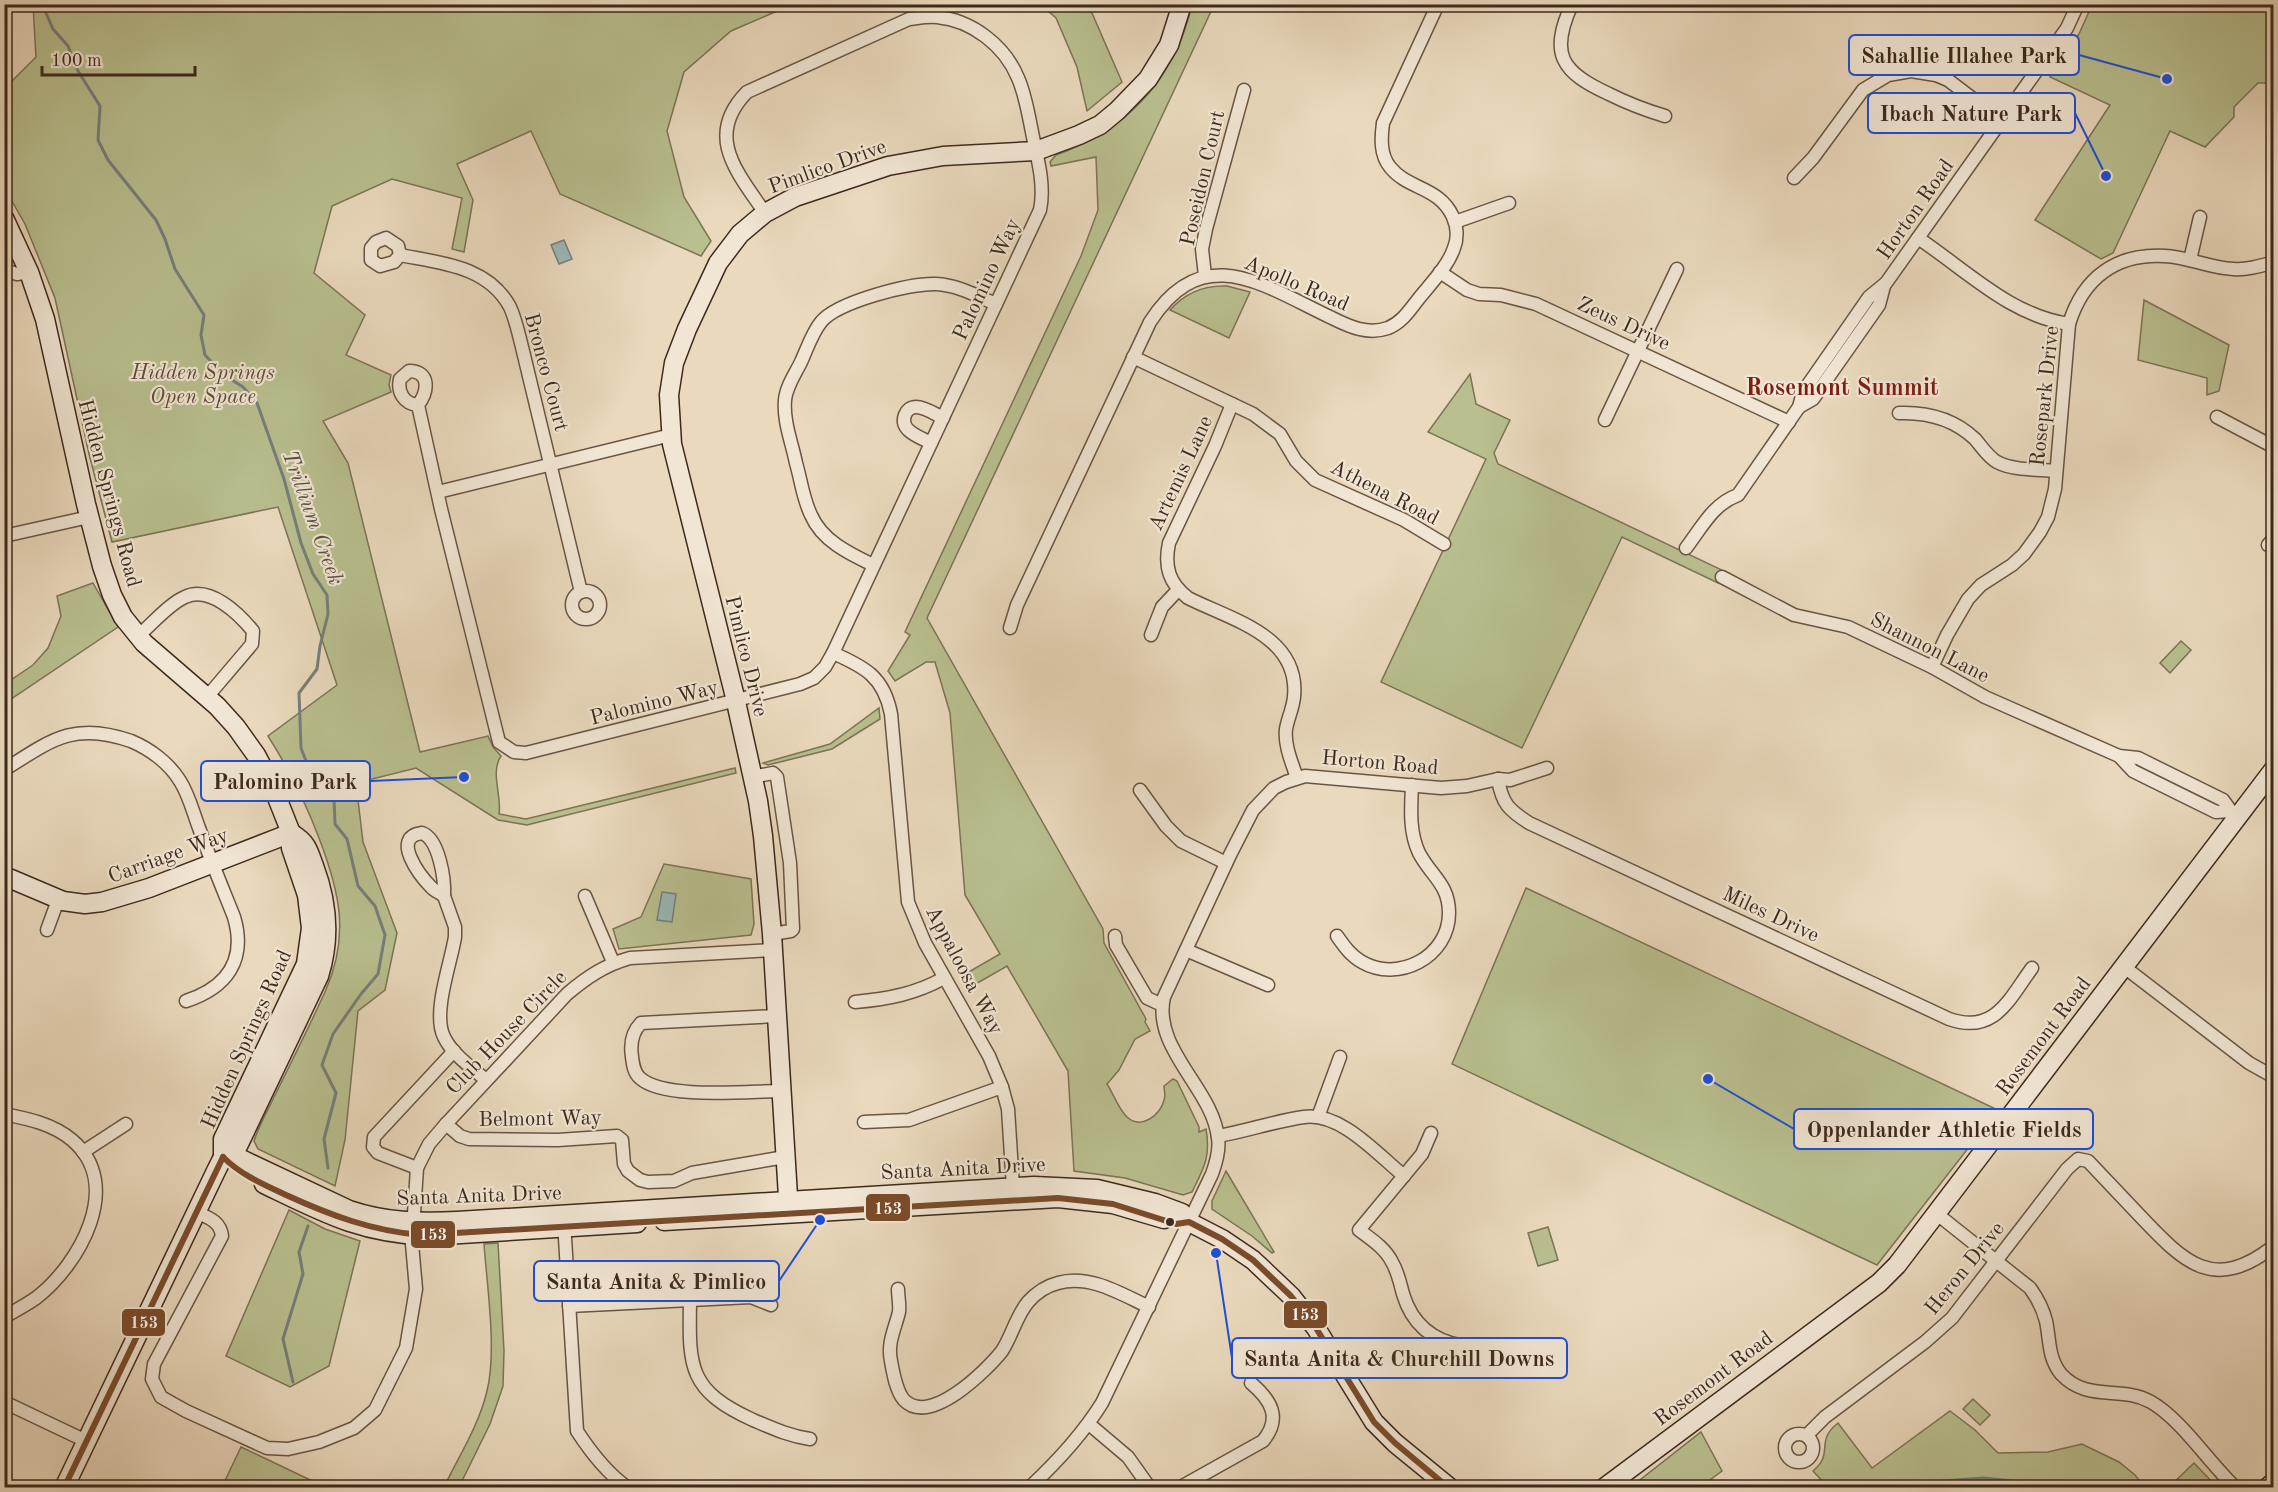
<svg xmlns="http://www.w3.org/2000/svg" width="2278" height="1492" viewBox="0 0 2278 1492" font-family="'Old Standard TT',serif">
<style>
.green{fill:#b9bf8f;stroke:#7b7456;stroke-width:1.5}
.water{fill:#9bb8ba;stroke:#757f7b;stroke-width:1.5}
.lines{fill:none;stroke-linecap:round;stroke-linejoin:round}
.stream{stroke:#757f7b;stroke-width:3}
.street-casing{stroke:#685544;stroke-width:15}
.secondary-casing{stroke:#3d291c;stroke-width:21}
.street{stroke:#f1e6d4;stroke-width:12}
.secondary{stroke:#f1e6d4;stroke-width:18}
.bus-1-casing{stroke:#f1e6d4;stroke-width:10}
.bus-1{stroke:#7a4b2a;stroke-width:6}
.bus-dot{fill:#3d291c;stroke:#f1e6d4;stroke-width:2}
.labels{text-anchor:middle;stroke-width:4.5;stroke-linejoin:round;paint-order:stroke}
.street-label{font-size:21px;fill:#3d291c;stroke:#f1e6d4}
.park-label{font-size:21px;font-style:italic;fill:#5c4e39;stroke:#f1e6d4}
.water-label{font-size:22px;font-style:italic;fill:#544d44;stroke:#f1e6d4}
.quarter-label{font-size:24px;font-weight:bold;fill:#7a1f14;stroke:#f1e6d4}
.leader{fill:none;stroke:#1d4ed8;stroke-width:2}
.callout-dot{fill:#1d4ed8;stroke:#f1e6d4;stroke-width:2}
.callout{fill:#f1e6d4;stroke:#1d4ed8;stroke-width:2}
.callout-label{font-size:22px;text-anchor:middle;font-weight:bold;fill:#3d291c}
.line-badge{stroke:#f1e6d4;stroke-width:2}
.badge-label{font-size:16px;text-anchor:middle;font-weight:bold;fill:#fff}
</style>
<rect width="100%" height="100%" fill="#ead9bd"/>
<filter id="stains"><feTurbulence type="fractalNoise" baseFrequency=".00333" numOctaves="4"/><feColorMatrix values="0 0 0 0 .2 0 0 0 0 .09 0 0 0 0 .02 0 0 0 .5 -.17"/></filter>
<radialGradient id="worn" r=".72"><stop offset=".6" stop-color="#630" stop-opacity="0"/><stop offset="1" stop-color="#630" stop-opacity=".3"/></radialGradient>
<g class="green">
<path d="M33,5H791L731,31L684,72L667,131L684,197L711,241L701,256L560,194L531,131L457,164L473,200L464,252L452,249L462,198L392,179L332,206L314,273L365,315L346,355L391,375L389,385L391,392L323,421L348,463L420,752L488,736L493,747L501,756C490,772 502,796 499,814L526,819L735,768L736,773L527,825L498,820L416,768L356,783L363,842L397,933L385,990L358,1011L345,1140L335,1186L258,1149L254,1141C259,1125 268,1110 275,1095C292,1061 309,1027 325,992C350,936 340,893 319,838C305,801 289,769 268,736L337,685L278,507L112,542L89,454L55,298L25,224L5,189V88L36,57Z"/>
<path d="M1041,5H1078L1092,13L1122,82L1087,111L1077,67L1056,18Z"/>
<path d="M1192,5H1214L927,618L1103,929L1104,943L1146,1019L1145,1022L1150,1031L1135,1039L1119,1070L1107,1084C1113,1093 1119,1110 1127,1117C1141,1130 1161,1115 1164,1100C1166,1096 1164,1090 1164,1086L1173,1079L1177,1081L1199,1127V1132L1206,1129C1211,1156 1204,1168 1192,1192L1183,1195L1125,1178L1074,1171L1068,1071L1007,966L967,989L960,977L1000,954L965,895L950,713L935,662H926L895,681L888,671L910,635L905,632L1081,256L1098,210L1096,157L1051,166L1050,162L1056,155C1128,129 1174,79 1192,5Z"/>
<path d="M2092,5H2274L2273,83H2258L2234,107V117L2205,147L2170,131L2113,253L2101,259L2035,220L2110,105L2050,77L2079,34Z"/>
<path d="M1227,286L1250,292L1229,338L1170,310C1185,293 1205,285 1227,286Z"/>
<path d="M2144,300L2229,345L2219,391L2207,395V378L2138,360Z"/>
<path d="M1470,374L1476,404L1510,420L1494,453L1498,464L1724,571L1718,583L1622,537L1522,748L1381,682L1486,459L1428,432Z"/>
<path d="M93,583L118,627L5,703V684L33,665L48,648L61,616L57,596Z"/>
<path d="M2181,641L2191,650L2170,673L2160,663Z"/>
<path d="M879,708L880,719L832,749L768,765L763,763L830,744Z"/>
<path d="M664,864L751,879L754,924L751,935L619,949L613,929L641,917Z"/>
<path d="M1526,888L1998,1110L1877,1265L1452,1064Z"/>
<path d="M1226,1171L1274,1252L1272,1253L1252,1236L1212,1209V1201Z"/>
<path d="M289,1210L325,1229L360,1241L329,1366L290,1387L226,1356Z"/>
<path d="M1548,1227L1558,1260L1538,1266L1528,1233Z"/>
<path d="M498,1243L504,1351L503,1386L490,1424L459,1487H444C459,1456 479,1425 487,1391C497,1351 487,1286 484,1244Z"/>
<path d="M1973,1399L1990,1415L1980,1425L1963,1409Z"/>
<path d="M1950,1411L1975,1430L1998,1453L2048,1452L2082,1444L2119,1462L2135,1475L2143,1485L2170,1486L2194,1463L2217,1487L1829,1488L1813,1471C1835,1453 1814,1442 1838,1423L1872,1468Z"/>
<path d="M1701,1432L1722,1471L1700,1487H1631Z"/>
<path d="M241,1447L325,1487H222Z"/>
</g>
<g class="water">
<path d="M564,240L572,259L559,264L551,245Z"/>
<path d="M662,892L676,894L672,922L657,920Z"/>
</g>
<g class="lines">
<g class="stream">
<path d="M42,4L53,29L68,46L78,71L100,106L98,140L108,160L156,220L165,239L175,269L204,315L201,335L205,355L224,375L243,387L257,403L284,479L301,543L313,574L327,595L328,614L320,646L317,669L299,693L301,748L313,779L334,799L335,824L347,839L358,886L375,906L385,935L378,974L361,994L333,1034L322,1065L336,1093L324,1139L328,1168"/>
<path d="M293,1382L283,1339L303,1274L299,1252L308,1226"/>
<path d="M1890,1485L1983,1478L2087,1488"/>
</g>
<defs>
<g id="street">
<path d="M1572,4C1549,54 1561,72 1609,94C1627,103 1645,110 1665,116"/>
<path d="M1794,178L1813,158L1863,90L1888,75L1911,71L1936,75L1948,80L2002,121"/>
<path d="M1455,222L1509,203"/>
<path d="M386,238L398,246L400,255L394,262L380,266L371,260V248L376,242Z"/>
<path d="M1918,238C1966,270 2011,316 2069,324"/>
<path d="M400,255C441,263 488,266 510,307C515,318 518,331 521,343L581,592"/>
<path d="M2190,260L2200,217"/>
<path d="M4,270L17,274L29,272"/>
<path d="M1440,272L1467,290L1479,294L1501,295L1536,304L1789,422"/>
<path d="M1205,276L1202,249L1206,229L1244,90"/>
<path d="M1133,357L1253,414L1280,434L1296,461L1315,480L1404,520L1444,544"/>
<path d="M1232,404L1215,446L1169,543C1164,567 1169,583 1188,598C1232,620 1300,636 1294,697C1293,708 1288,718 1286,729C1284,745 1292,763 1297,778"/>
<path d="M418,405C404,404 397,392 400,379L409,371C431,371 428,392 418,405L441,509L499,742L514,752L526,753L800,684L814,678L825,667L833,653L1040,210C1045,186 1038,160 1033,137C1029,118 1026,96 1018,78C1005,46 972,20 937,17C928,16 918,18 909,19L747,92C704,136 737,172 765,213"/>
<path d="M1799,407L1813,399L1879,305L1884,286"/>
<path d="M1899,413C1927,412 1953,418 1975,439C1982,447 1988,457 1997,462C2014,471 2038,469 2056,471"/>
<path d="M2217,417L2274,447"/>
<path d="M1605,420L1677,269"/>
<path d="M931,443C920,437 899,431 905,415C907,410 911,407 916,407C925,407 935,414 943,418"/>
<path d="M438,492L671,435"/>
<path d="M4,536L89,517"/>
<path d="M2268,545L2274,538"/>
<path d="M1686,548C1702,527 1713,504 1738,495L1799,407L1803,392L1869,297L1886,283L2067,28L2078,4"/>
<path d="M873,565C850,554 822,541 811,515C803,499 801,480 796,463C792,443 783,421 785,400C786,387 795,374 801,362C807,349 812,333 821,322C837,302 910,283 936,284C958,285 977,296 996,304"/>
<path d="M1722,577L1794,615L1848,627L1932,667L1985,697L2119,756L2138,758L2223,800L2231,811L2239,816"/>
<circle cx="586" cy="605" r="14"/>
<path d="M1010,628L1017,605L1150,322C1203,239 1264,286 1332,318C1350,327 1368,335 1388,328C1403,322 1411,308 1420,297C1432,282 1448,266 1454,248C1458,238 1457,226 1453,217C1439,186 1408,190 1390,167C1380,155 1381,138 1383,123L1438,4"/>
<path d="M1151,635L1162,607L1178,590"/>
<path d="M138,636C151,625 170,603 185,597C210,585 239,614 253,631L252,644L207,697"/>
<path d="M833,653C865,667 884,677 891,714L908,902L925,943L989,1056L1002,1087L1008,1109L1013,1187"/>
<path d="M1932,667L1947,635L1968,599L1981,585L2012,565L2024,554L2040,532L2048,517L2055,489L2069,324C2083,278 2116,253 2165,256C2188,257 2210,268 2233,269C2247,270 2260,266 2274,262"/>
<path d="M2119,756L2133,771L2216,812L2231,811"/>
<path d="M4,770C51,740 74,721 131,741C150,749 169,763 180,781C189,795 193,812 199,828C210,858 222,887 234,917C247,961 226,988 186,1001"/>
<path d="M752,777L773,773L777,777L790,863L793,929L791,931L772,934"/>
<path d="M1498,779C1502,804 1509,810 1529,823L1949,1019C1995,1035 2009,999 2032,968"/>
<path d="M1140,790L1166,826L1181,841L1226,863"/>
<path d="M422,833C439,839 445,879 444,896C440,893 435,891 432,888C420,876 390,837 422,833Z"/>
<path d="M444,896L455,927V937C451,963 432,1013 444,1037C452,1054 472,1068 486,1080"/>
<path d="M585,896L613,962"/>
<path d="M47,930L58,900"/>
<path d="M1115,936L1116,945L1147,998L1162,1005"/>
<path d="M1337,936C1344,946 1351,956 1362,962C1398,983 1449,957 1449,913C1449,884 1431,876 1419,853C1409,832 1411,808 1412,785"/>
<path d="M1186,950L1268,985"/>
<path d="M2123,966L2249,1063L2274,1077"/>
<path d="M855,1002C888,999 915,994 944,978"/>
<path d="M776,1016L641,1023C632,1032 630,1044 632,1057C633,1065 634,1073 640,1078C664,1100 749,1091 781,1091"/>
<path d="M4,1114C29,1119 53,1124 72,1140C125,1185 79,1265 36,1298C26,1305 15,1311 4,1317"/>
<path d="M1318,1117L1340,1057"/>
<path d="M864,1122L909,1120L1002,1087"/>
<path d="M446,1124L460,1136L469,1139L558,1140L617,1136L622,1140L624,1164L628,1171L640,1180L648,1182L674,1181L692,1173L785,1157"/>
<path d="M1431,1133L1422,1154L1359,1230C1371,1239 1385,1248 1392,1262C1398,1272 1400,1283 1403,1294C1412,1324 1432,1341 1463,1346"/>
<path d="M1218,1136C1247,1131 1275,1121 1304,1117C1341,1112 1377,1154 1404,1176"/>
<path d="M83,1152L126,1124"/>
<path d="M417,1168L378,1153L373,1147L374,1137L454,1051"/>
<path d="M196,1212C209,1218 220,1221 222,1236L154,1364L152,1379L161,1397L186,1411L267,1448L288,1449L319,1442L354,1428L375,1410L406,1348L416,1289L412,1244L417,1168L429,1144L446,1124L567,994C587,977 605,965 630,958L773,950"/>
<path d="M1937,1214L2030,1288C2038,1299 2043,1309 2046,1321C2050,1340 2048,1358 2061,1374C2088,1403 2121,1385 2151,1402C2182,1420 2209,1463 2236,1488"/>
<path d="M564,1222L577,1431C590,1451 608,1474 628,1488"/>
<path d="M898,1289C898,1297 900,1305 899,1312C895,1329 887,1343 891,1361C893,1372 896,1391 904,1400C930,1427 987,1370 1002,1351C1012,1336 1016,1316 1028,1302C1036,1293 1046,1286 1058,1283C1090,1274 1121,1294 1149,1307"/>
<path d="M690,1300C689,1366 687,1390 753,1420C772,1428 789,1436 810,1439"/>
<path d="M569,1306L751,1297L771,1305"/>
<path d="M4,1402L86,1441"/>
<path d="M1089,1424L1128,1457L1150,1488"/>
<circle cx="1799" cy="1448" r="14"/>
<path d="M1807,1435L1825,1417L1925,1342L1952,1318L2067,1169L2078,1159L2088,1161C2106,1180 2124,1199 2142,1218C2185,1263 2214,1293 2274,1246"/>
<path d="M1029,1488C1057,1462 1082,1435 1102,1403L1212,1174C1216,1163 1220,1150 1218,1138C1213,1089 1152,1049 1164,997L1230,855L1253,810L1274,788L1286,782L1305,776L1441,788L1467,786L1498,779L1510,780L1547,768"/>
<path d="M1179,1488L1263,1441C1282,1418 1271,1400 1251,1383"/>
</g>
<g id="secondary">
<path d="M4,218L29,272L45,319L86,504L102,566L112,595L123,617L144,643L217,706L236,727L256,755L272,785L291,833V848L307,895L311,928L306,964L223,1139V1157"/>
<path d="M4,876L63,901L85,904L102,902L149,888L291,833"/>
<path d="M223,1157L241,1159L349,1210C385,1222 419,1223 457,1221L1034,1186L1097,1189L1155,1203L1182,1213L1189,1222L1222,1239L1253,1260L1291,1296L1316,1328L1374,1422L1395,1443L1450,1488"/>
<path d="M264,1184C324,1213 360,1233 429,1236L637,1223"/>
<path d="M789,1213L772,934L763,836L758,801L734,693L672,444L669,395L674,363L687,329L718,263L740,234L765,213L795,197L888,166L943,156L1036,151L1079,135L1100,125L1117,111L1148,79L1169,45L1182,4"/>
<path d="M664,1221L1058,1198L1113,1204L1164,1219"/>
<path d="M64,1488L216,1171L223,1157L238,1146L319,976C331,938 328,903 314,866C308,849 307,843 291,833"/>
<path d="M1604,1488L1879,1283L1897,1265L2274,769"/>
<path d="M2267,1488L2274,1482"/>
</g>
</defs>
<use href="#street" class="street-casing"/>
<use href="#secondary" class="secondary-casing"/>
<use href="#street" class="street"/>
<use href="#secondary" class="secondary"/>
<defs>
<g id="bus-1">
<path d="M223,1157C241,1175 263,1184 286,1195C330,1215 372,1231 421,1235L1058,1198L1113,1204L1176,1224L1189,1222L1222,1239L1253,1260L1291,1296L1316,1328L1374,1422L1395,1443L1449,1488"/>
<path d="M64,1488L223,1157"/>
</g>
</defs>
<use href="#bus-1" class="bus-1-casing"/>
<use href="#bus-1" class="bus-1"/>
</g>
<circle class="bus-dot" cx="1170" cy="1222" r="5"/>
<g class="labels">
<g class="street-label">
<text transform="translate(827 166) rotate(-20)" y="7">Pimlico Drive</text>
<text transform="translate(1202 178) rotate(-77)" y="7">Poseidon Court</text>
<text transform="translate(1915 209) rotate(-55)" y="7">Horton Road</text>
<text transform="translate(986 279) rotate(-65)" y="7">Palomino Way</text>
<text transform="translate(1297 283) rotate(23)" y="7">Apollo Road</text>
<text transform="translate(1624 323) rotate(25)" y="7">Zeus Drive</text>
<text transform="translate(547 372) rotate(75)" y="7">Bronco Court</text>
<text transform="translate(2044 396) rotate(-84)" y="7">Rosepark Drive</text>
<text transform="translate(1180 473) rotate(-65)" y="7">Artemis Lane</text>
<text transform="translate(1385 492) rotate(27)" y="7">Athena Road</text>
<text transform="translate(110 493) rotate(75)" y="7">Hidden Springs Road</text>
<text transform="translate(1930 647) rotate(27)" y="7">Shannon Lane</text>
<text transform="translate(747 656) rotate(76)" y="7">Pimlico Drive</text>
<text transform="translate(654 702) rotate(-14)" y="7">Palomino Way</text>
<text transform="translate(1380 762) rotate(5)" y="7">Horton Road</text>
<text transform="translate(168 855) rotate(-20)" y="7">Carriage Way</text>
<text transform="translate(1771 914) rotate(25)" y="7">Miles Drive</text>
<text transform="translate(965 970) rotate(62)" y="7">Appaloosa Way</text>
<text transform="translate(506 1032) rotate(-46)" y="7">Club House Circle</text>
<text transform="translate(2043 1036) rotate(-53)" y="7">Rosemont Road</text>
<text transform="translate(246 1039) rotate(-66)" y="7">Hidden Springs Road</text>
<text transform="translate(540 1118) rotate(-1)" y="7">Belmont Way</text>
<text transform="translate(963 1168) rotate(-3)" y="7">Santa Anita Drive</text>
<text transform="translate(479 1195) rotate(-2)" y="7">Santa Anita Drive</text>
<text transform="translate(1964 1268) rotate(-51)" y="7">Heron Drive</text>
<text transform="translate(1713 1378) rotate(-37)" y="7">Rosemont Road</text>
</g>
<g class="park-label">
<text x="203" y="379">Hidden Springs<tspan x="203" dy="24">Open Space</tspan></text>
</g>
<g class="water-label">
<text transform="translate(314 517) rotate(70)" y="8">Trillium Creek</text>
</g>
<g class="quarter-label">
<text x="1842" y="395">Rosemont Summit</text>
</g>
</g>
<path class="leader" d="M2167 79L2079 55M2106 176L2075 113M464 777L370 781M1708 1079L1794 1129M820 1220L779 1281M1216 1253L1232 1358"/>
<g class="callout-dot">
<circle cx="2167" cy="79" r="6"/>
<circle cx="2106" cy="176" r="6"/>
<circle cx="464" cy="777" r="6"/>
<circle cx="1708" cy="1079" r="6"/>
<circle cx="820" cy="1220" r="6"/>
<circle cx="1216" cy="1253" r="6"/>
</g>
<g class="callout">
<rect x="1849" y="35" width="230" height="40" rx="6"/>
<rect x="1868" y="93" width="207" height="40" rx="6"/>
<rect x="201" y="761" width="169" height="40" rx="6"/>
<rect x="1794" y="1109" width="299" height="40" rx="6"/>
<rect x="534" y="1261" width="245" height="40" rx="6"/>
<rect x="1232" y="1338" width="335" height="40" rx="6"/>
</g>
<g class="callout-label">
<text x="1964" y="63">Sahallie Illahee Park</text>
<text x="1971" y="121">Ibach Nature Park</text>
<text x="285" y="789">Palomino Park</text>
<text x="1944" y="1137">Oppenlander Athletic Fields</text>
<text x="656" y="1289">Santa Anita &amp; Pimlico</text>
<text x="1399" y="1366">Santa Anita &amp; Churchill Downs</text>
</g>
<g class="line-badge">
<rect x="865" y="1193" width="46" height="29" rx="6" fill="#7a4b2a"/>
<rect x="410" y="1220" width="46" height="29" rx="6" fill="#7a4b2a"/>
<rect x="1283" y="1300" width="45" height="29" rx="6" fill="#7a4b2a"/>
<rect x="121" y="1308" width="45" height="29" rx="6" fill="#7a4b2a"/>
</g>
<g class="badge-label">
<text x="888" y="1214">153</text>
<text x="433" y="1240">153</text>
<text x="1305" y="1320">153</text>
<text x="144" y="1328">153</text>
</g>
<rect width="2278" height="1492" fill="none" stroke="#ead9bd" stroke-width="24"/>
<rect x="6" y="6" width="2266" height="1480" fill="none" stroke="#3d291c" stroke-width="3"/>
<rect x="12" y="12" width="2254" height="1468" fill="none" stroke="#3d291c" stroke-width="1.5"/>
<path d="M42 66v9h153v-9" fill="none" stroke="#3d291c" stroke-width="3"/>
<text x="51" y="66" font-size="18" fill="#3d291c" stroke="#f1e6d4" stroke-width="4.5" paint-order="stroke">100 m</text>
<rect width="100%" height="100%" filter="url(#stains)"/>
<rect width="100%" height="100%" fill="url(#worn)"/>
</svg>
